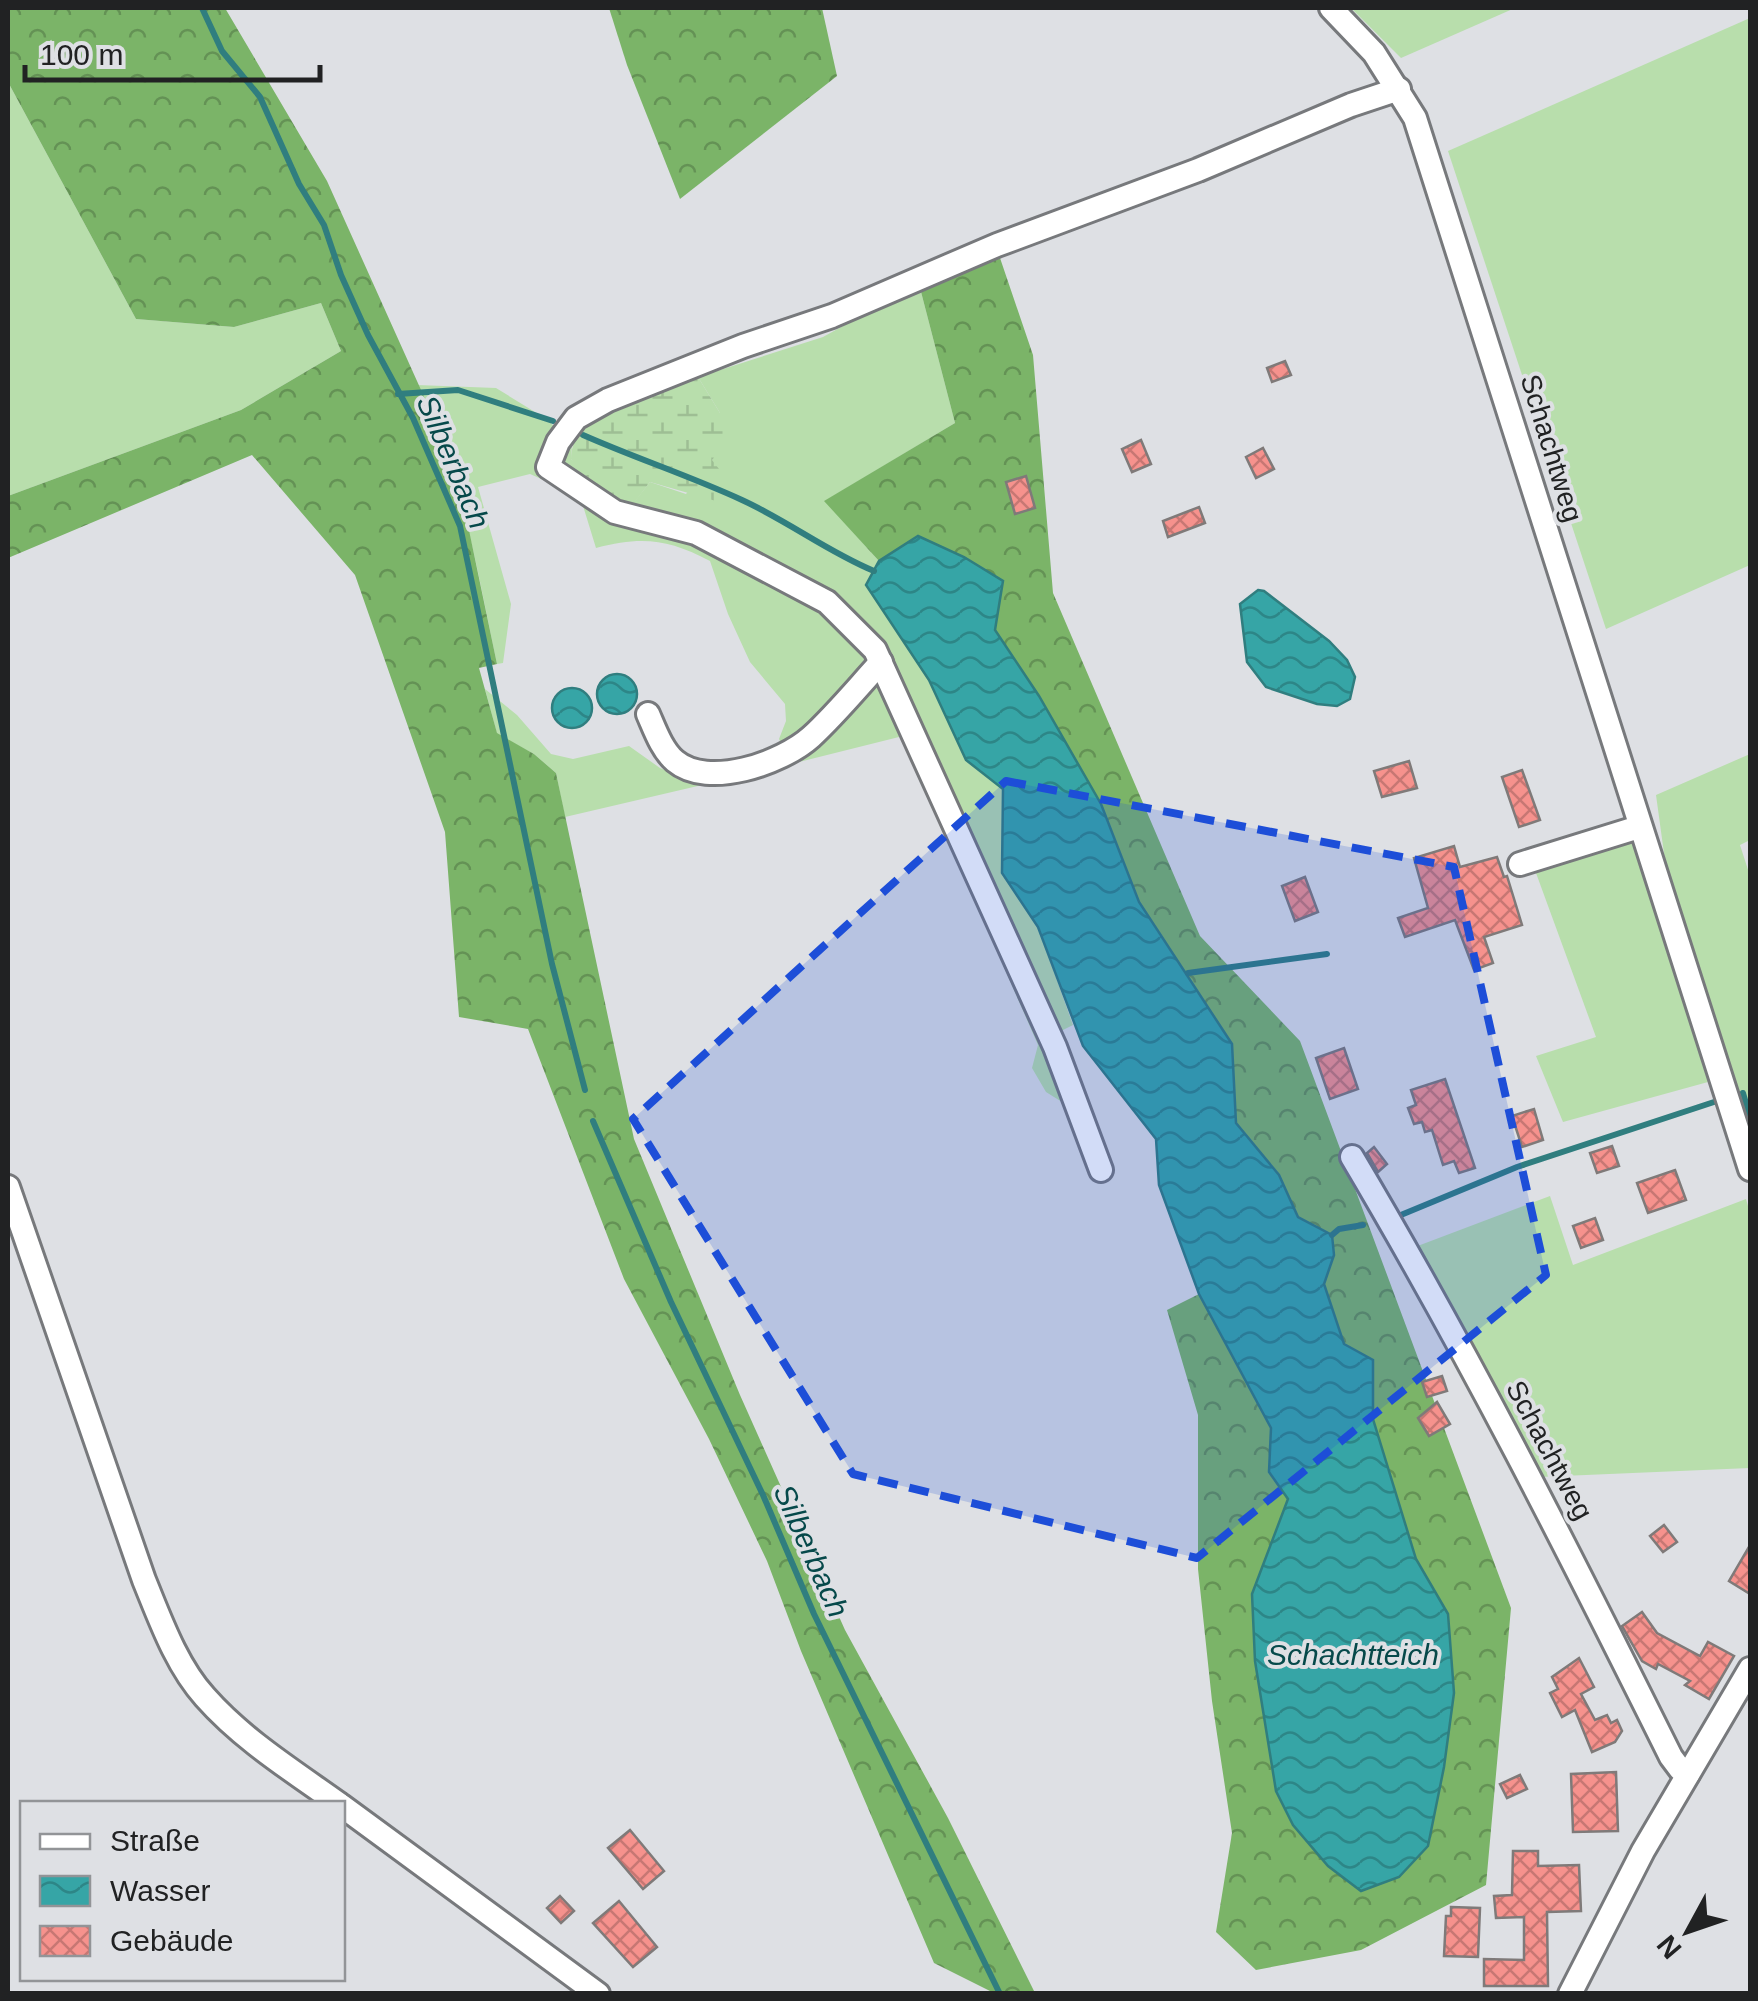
<svg xmlns="http://www.w3.org/2000/svg" width="1758" height="2001" viewBox="0 0 1758 2001" font-family="Arial,sans-serif">
<style>
.grass{fill:#b8deac}
.forest{fill:url(#forest-crowns)}
.wetland{fill:url(#wetland-marsh)}
.water{fill:url(#water-waves);stroke:#307e7f;stroke-width:2.5}
.lines{fill:none;stroke-linecap:round;stroke-linejoin:round}
.stream{stroke:#307e7f;stroke-width:6}
.building{fill:url(#building-cross-hatch);stroke:#7f7a79;stroke-width:2.5}
.minor-casing{stroke:#77797c;stroke-width:28}
.minor{stroke:#fff;stroke-width:22}
.marked{fill:#1d4ed8;fill-opacity:0.2;stroke:#1d4ed8;stroke-width:8;stroke-dasharray:20 12;stroke-linejoin:round}
.labels{text-anchor:middle;stroke-width:8;stroke-linejoin:round;paint-order:stroke}
.street-label{font-size:28px;fill:#212223;stroke:#dee0e4}
.water-label{font-size:30px;font-style:italic;fill:#06494a;stroke:#dee0e4}
</style>
<defs>
<pattern id="forest-crowns" width="20" height="18" patternUnits="userSpaceOnUse" patternTransform="scale(2.5)"><rect width="20" height="18" fill="#7bb468"/><path d="M2 6a3 3 0 1 1 6 0M12 15a3 3 0 1 1 6 0" fill="none" stroke="#649255"/></pattern>
<pattern id="wetland-marsh" width="20" height="14" patternUnits="userSpaceOnUse" patternTransform="scale(2.5)"><rect width="20" height="14" fill="#b8deac"/><path d="M1 5h8M5 5V1M11 12h8M15 12V8" fill="none" stroke="#9ebe94"/></pattern>
<pattern id="water-waves" width="16" height="10" patternUnits="userSpaceOnUse" patternTransform="scale(2.5)"><rect width="16" height="10" fill="#36a5a6"/><path d="M0 5q4-4 8 0t8 0" fill="none" stroke="#2d8687"/></pattern>
<pattern id="building-cross-hatch" width="8" height="8" patternUnits="userSpaceOnUse" patternTransform="scale(2.5)"><rect width="8" height="8" fill="#f6928d"/><path d="M0 0l8 8M0 8l8-8" fill="none" stroke="#c77773"/></pattern>
</defs>
<rect width="100%" height="100%" fill="#dee0e4"/>
<g class="grass">
<path d="M1351,8H1515L1401,58Z"/>
<path d="M1750,18V565L1606,629L1448,151Z"/>
<path d="M8,82L136,319L234,327L321,303L341,351L241,410L8,496Z"/>
<path d="M919,284L955,423L825,501L879,561L866,585L929,680L966,760L1003,789L1002,873L1038,927L1073,1025L1059,1032L1113,1171L1101,1170L1070,1107L1046,1092L1032,1068L1038,1045L903,736L791,764L779,739L786,721L785,704L750,662L728,614L710,561C668,539 642,536 596,548L580,496L530,474L478,487L511,604L503,663L497,664C476,565 463,477 417,385L496,388L548,420L572,445L571,459L631,506L650,482L686,494L712,461L720,413L698,377L823,337Z"/>
<path d="M485,689L517,715L551,754L573,759L629,746L660,768L702,785L565,817L556,773L534,754L497,734Z"/>
<path d="M1750,754V840L1740,845L1750,876V1144L1667,875L1656,795Z"/>
<path d="M1634,837L1708,1082L1563,1122L1536,1056L1596,1037L1536,873Z"/>
<path d="M1550,1196L1573,1265L1746,1199L1750,1213V1468L1539,1477L1415,1247Z"/>
</g>
<g class="forest">
<path d="M8,8H225L327,181L435,421L461,492L497,664L479,668L497,733L534,754L556,773L634,1139L740,1395L845,1630L948,1818L1035,1993H994L934,1963L801,1651L767,1561L709,1439L624,1279L528,1029L459,1017L445,832L355,575L252,455L8,558V496L241,410L341,351L321,303L234,327L136,319L8,82Z"/>
<path d="M609,8H822L837,76L680,199L627,65Z"/>
<path d="M999,255L1033,355L1053,593L1200,936L1300,1041L1511,1608L1486,1885L1361,1950L1256,1970L1216,1932L1232,1833L1212,1701L1198,1569V1415L1167,1310L1199,1294L1271,1428L1269,1472L1288,1499L1252,1594L1276,1791L1293,1825L1328,1866L1361,1891L1399,1877L1428,1846L1448,1614L1416,1559L1373,1419V1361L1344,1344L1324,1284L1334,1255L1298,1218L1279,1174L1236,1123L1232,1044L1139,902L1101,804L1039,696L995,630L918,536L879,561L824,501L955,423L919,284Z"/>
</g>
<path class="wetland" d="M698,377L720,413L730,440L712,460L726,478L716,501L650,482L631,507L585,476L571,459C572,439 580,429 596,418Z"/>
<g class="water">
<path d="M918,536L964,557L1003,581L995,630L1039,696L1101,804L1139,902L1232,1044L1236,1123L1279,1175L1298,1217L1332,1235L1334,1255L1324,1284L1344,1344L1373,1360V1419L1416,1559L1448,1614L1454,1693L1444,1767L1428,1846L1399,1877L1361,1891L1328,1866L1293,1825L1276,1791L1255,1661L1252,1594L1288,1499L1269,1472L1271,1428L1199,1294L1159,1185L1156,1139L1083,1046L1038,927L1002,873L1003,789L966,760L929,680L866,585L879,561Z"/>
<path d="M1258,590L1264,591L1329,641L1347,660L1355,677L1350,699L1337,706L1317,704L1266,687L1247,662L1240,604Z"/>
<circle cx="617" cy="694" r="20"/>
<circle cx="572" cy="708" r="20"/>
</g>
<g class="lines">
<g class="stream">
<path d="M202,8L222,51L260,97L299,184L324,225L341,275L368,335L413,418L460,526L552,964L585,1090"/>
<path d="M398,394L458,390L553,421"/>
<path d="M583,435C635,458 690,476 742,500C788,521 828,552 874,571"/>
<path d="M1188,973L1327,954"/>
<path d="M1743,1093L1750,1117"/>
<path d="M593,1121L671,1302L763,1495L814,1614L1000,1994"/>
<path d="M1396,1217L1517,1167L1714,1102"/>
<path d="M1332,1235L1339,1229L1363,1225"/>
</g>
</g>
<g class="building">
<path d="M1285,361L1291,375L1272,382L1267,368Z"/>
<path d="M1141,440L1151,464L1132,472L1122,449Z"/>
<path d="M1263,448L1274,469L1256,478L1246,457Z"/>
<path d="M1026,476L1035,508L1015,514L1006,482Z"/>
<path d="M1199,507L1205,523L1168,537L1163,521Z"/>
<path d="M1409,761L1417,788L1382,797L1374,771Z"/>
<path d="M1522,770L1540,820L1519,827L1502,777Z"/>
<path d="M1454,846L1460,867L1497,857L1504,877L1507,876L1522,925L1484,937L1493,963L1474,970L1455,920L1405,937L1398,918L1428,908L1414,858Z"/>
<path d="M1305,877L1318,912L1295,921L1282,886Z"/>
<path d="M1344,1048L1358,1089L1330,1099L1316,1058Z"/>
<path d="M1445,1079L1475,1168L1459,1173L1454,1161L1443,1165L1432,1130L1425,1132L1422,1122L1414,1124L1408,1108L1416,1105L1411,1090Z"/>
<path d="M1534,1109L1543,1140L1522,1147L1512,1116Z"/>
<path d="M1612,1146L1619,1166L1597,1173L1590,1153Z"/>
<path d="M1374,1147L1387,1164L1378,1172L1367,1153Z"/>
<path d="M1675,1170L1686,1200L1648,1213L1637,1183Z"/>
<path d="M1595,1218L1603,1240L1581,1248L1573,1226Z"/>
<path d="M1442,1376L1447,1391L1427,1397L1422,1382Z"/>
<path d="M1437,1402L1450,1424L1429,1436L1418,1418Z"/>
<path d="M1664,1525L1677,1542L1663,1552L1650,1536Z"/>
<path d="M1750,1545V1594L1729,1581Z"/>
<path d="M1642,1612L1657,1633L1700,1656L1708,1642L1734,1656L1709,1699L1685,1685L1690,1681L1658,1664L1656,1669L1642,1661L1622,1626Z"/>
<path d="M1579,1658L1594,1687L1581,1694L1595,1720L1607,1715L1611,1723L1617,1720L1622,1731L1615,1742L1592,1752L1575,1710L1562,1717L1550,1693L1558,1689L1552,1677Z"/>
<path d="M1616,1772L1618,1831L1573,1832L1571,1774Z"/>
<path d="M1520,1775L1527,1789L1507,1798L1500,1784Z"/>
<path d="M630,1830L664,1871L643,1889L608,1848Z"/>
<path d="M1513,1851H1538V1866L1579,1865L1581,1911L1547,1912L1548,1986H1484V1959L1524,1960V1917L1496,1918L1494,1896L1512,1895Z"/>
<path d="M560,1896L574,1911L561,1923L547,1908Z"/>
<path d="M619,1901L657,1947L633,1967L593,1923Z"/>
<path d="M1451,1907L1480,1908L1478,1957L1444,1956L1446,1916H1451Z"/>
</g>
<g class="lines">
<defs>
<g id="minor">
<path d="M1331,8L1374,53L1415,118L1750,1169"/>
<path d="M648,714C655,730 662,750 675,761C708,789 782,763 811,737C836,714 858,687 881,662"/>
<path d="M1520,864L1639,827"/>
<path d="M1352,1157C1468,1352 1570,1554 1671,1757L1680,1769L1688,1774"/>
<path d="M1101,1170L1055,1047L875,650L827,602L696,533L615,512L548,467L558,442L576,418L608,400L743,346L832,316L997,245L1198,170L1351,105L1399,89"/>
<path d="M8,1187L144,1580C160,1619 176,1665 205,1697C243,1740 293,1771 339,1804"/>
<path d="M342,1806L598,1994"/>
<path d="M1570,1994L1643,1851L1750,1669"/>
</g>
</defs>
<use href="#minor" class="minor-casing"/>
<use href="#minor" class="minor"/>
</g>
<path class="marked" d="M1006,781L1454,867L1546,1275L1197,1558L853,1474L633,1119Z"/>
<g class="labels">
<g class="street-label">
<text transform="translate(1552 448) rotate(73)" y="10">Schachtweg</text>
<text transform="translate(1550 1450) rotate(62)" y="10">Schachtweg</text>
</g>
<g class="water-label">
<text transform="translate(453 462) rotate(67)" y="10">Silberbach</text>
<text transform="translate(811 1551) rotate(66)" y="10">Silberbach</text>
<text x="1353" y="1665">Schachtteich</text>
</g>
</g>
<rect width="1758" height="2001" fill="none" stroke="#212223" stroke-width="20"/>
<rect x="20" y="1801" width="325" height="180" fill="#dee0e4" stroke="#929497" stroke-width="2.5"/>
<rect x="40" y="1834" width="50" height="15" fill="#ffffff" stroke="#929497" stroke-width="2.5"/>
<text x="110" y="1851" font-size="30" fill="#212223">Straße</text>
<rect x="40" y="1876" width="50" height="30" fill="url(#water-waves)" stroke="#929497" stroke-width="2.5"/>
<text x="110" y="1901" font-size="30" fill="#212223">Wasser</text>
<rect x="40" y="1926" width="50" height="30" fill="url(#building-cross-hatch)" stroke="#929497" stroke-width="2.5"/>
<text x="110" y="1951" font-size="30" fill="#212223">Gebäude</text>
<g transform="translate(1688 1931) rotate(230)" stroke="#dee0e4" stroke-width="8" paint-order="stroke">
<path d="M0-8L18 38L0 25L-18 38Z" fill="#212223"/>
<text y="-15" font-size="28" font-weight="bold" text-anchor="middle" fill="#212223">N</text>
</g>
<path d="M25 65v15h295v-15" fill="none" stroke="#212223" stroke-width="5"/>
<text x="40" y="65" font-size="30" fill="#212223" stroke="#dee0e4" stroke-width="8" paint-order="stroke">100 m</text>
</svg>
